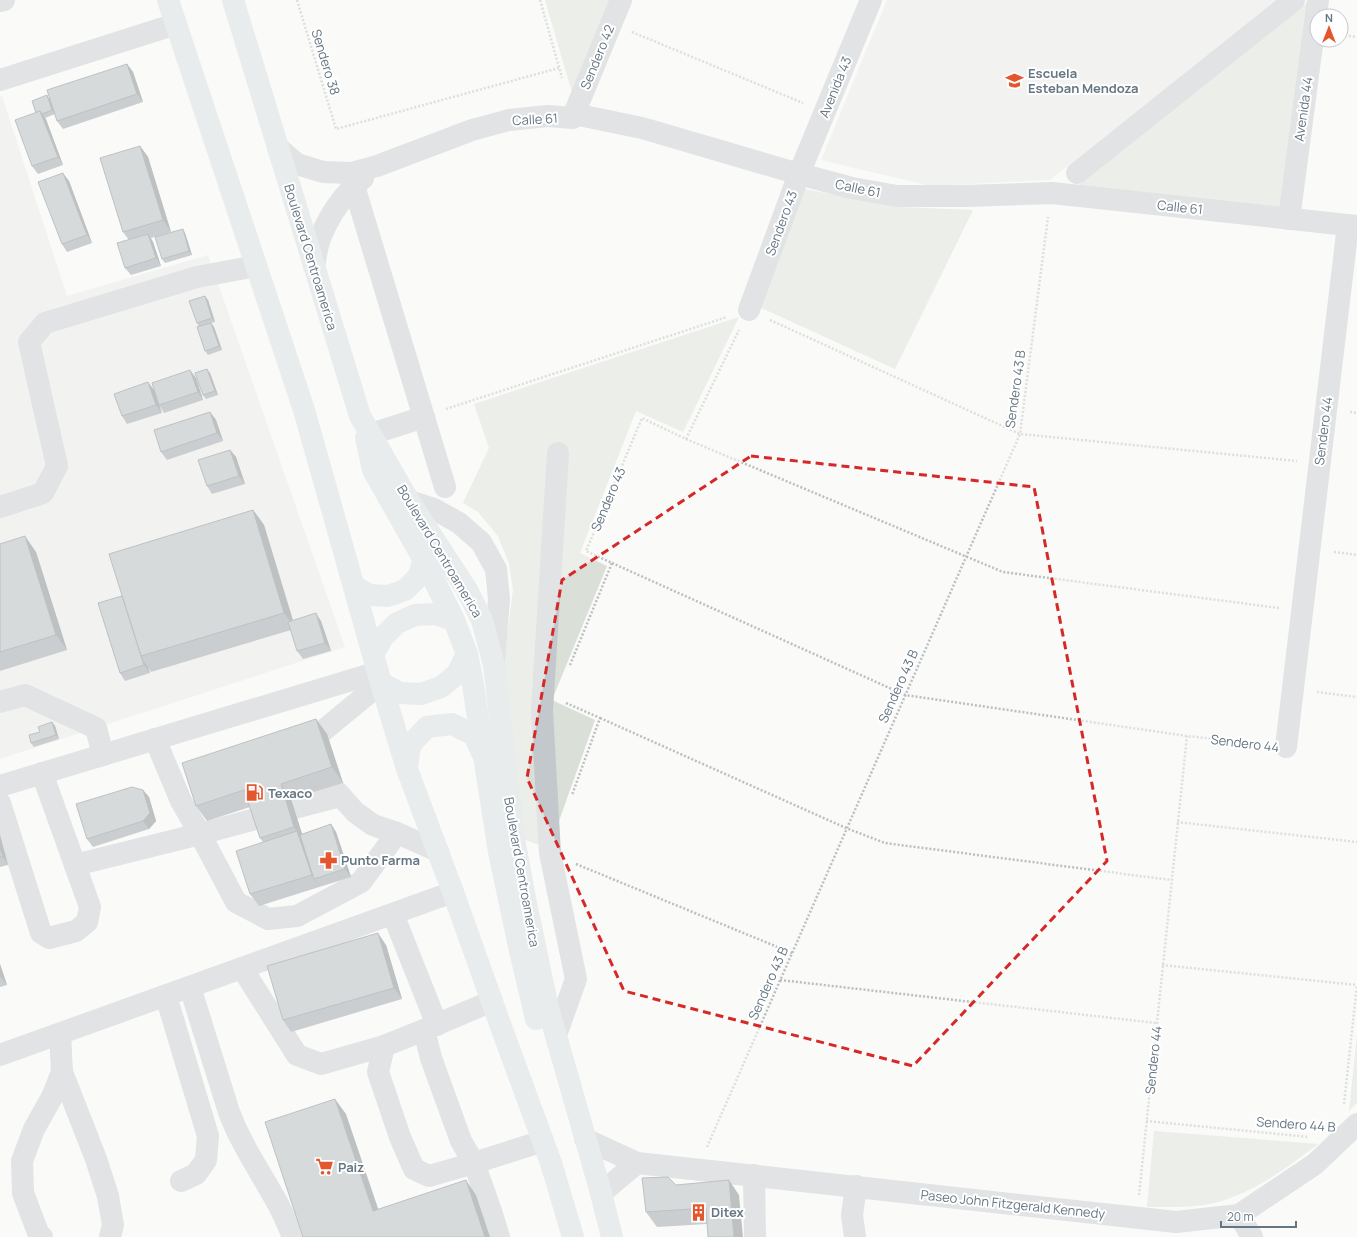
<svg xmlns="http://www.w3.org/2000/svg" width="1357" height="1237" viewBox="0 0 1357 1237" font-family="Manrope,sans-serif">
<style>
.built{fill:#e8e9e9}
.green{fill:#dadfd7}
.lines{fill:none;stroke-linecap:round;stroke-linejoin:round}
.path{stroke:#bbbfc2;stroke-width:2.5;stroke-dasharray:2 2;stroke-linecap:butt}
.minor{stroke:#c3c8cc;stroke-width:22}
.major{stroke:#d6dbdf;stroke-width:22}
.wall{fill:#929a9f}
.shaded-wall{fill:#777d82}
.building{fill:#aab3b9;stroke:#777d82}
.marked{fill:none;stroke:#d62828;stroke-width:3;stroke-dasharray:8 5;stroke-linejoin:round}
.labels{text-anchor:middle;stroke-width:4;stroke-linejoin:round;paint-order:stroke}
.street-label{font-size:13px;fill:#657683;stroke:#fff}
.poi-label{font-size:13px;font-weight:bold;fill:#657683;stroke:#fff;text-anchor:start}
</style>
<rect width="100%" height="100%" fill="#fafaf8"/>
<g class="built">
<path d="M887,0H1277L1050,180L931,186L821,160Z"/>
<path d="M2,96L67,296L208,255L345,647L0,759V97Z"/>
</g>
<g class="green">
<path d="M545,0H630L573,96Z"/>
<path d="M1309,1L1281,210L1076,187Z"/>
<path d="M804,189L900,207L973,210L895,369L757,306Z"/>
<path d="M739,317L683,432L636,411L580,553L607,566L552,700L595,720L549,849L521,838L504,658L513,590L509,564L498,536L478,512L463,503L489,448L474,404Z"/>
<path d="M1357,1035V1103L1349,1111Z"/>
<path d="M1154,1131L1318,1144C1287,1168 1253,1193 1214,1203C1192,1208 1169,1207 1147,1207Z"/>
</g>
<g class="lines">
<g class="path">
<path d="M297,0L336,129L559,68"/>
<path d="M540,0L562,78"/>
<path d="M632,32L803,103"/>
<path d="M1341,35L1357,37"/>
<path d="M770,320L1020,434L1297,461"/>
<path d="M446,409L727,317"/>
<path d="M1350,412L1357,413"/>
<path d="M686,439L1003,572L1279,608"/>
<path d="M1334,552L1357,555"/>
<path d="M612,563L905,695L1187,736L1262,744"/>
<path d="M570,665L612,563L586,551L642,418L686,439L739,330"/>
<path d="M1317,692L1357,697"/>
<path d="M566,703L600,718L572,795"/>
<path d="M600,718L846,828L885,843L1171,880"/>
<path d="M1177,822L1357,842"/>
<path d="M576,864L792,953"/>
<path d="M1162,965L1357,985"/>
<path d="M780,980L1156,1023"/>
<path d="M1344,1104L1357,985"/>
<path d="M1146,1121L1309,1137"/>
<path d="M707,1147L1020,434L1048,217"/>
<path d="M1139,1195L1187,736"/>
</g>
<g class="minor">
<path d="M0,1L4,0"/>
<path d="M0,80L176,24"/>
<path d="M574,114L621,0"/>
<path d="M278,148L297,164L323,172L351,173L377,166L472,130L509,120L548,116L573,118L574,114L642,128L799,174L852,188L897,196H965L1052,193L1357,226"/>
<path d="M1077,173L1294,0"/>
<path d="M354,186L445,487"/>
<path d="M1289,219L1318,0"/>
<path d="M314,266C316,256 317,245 321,236C330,214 344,194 363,178"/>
<path d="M749,310L799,174L871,0"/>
<path d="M371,434L424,417"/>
<path d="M409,501L434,509L459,523L481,542L496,569L499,599L494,660"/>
<path d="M0,507L43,493L57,466L29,342L45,323L197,277L256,266"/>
<path d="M0,702L25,695L96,728L103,755"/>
<path d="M155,739L181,801L200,834L259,818"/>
<path d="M313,739L381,683"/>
<path d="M1286,747L1348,225"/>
<path d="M0,786L378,672"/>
<path d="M332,786L355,812L373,825L397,833L438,851"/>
<path d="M0,803L41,933L49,938L76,931L87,922L90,907L42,773"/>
<path d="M294,808L340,796"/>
<path d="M75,865L200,834L236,902L268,919L297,916L361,882L397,833"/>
<path d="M393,914L437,1025"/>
<path d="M242,968L297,1055L321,1064L384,1046"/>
<path d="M190,987L229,1112C241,1144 258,1168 274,1197C282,1210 287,1223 293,1237"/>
<path d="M166,996L208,1136L206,1160L196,1174L181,1181"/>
<path d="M492,1001L424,1030L431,1058L461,1141L474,1163L543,1141"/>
<path d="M424,1030L384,1046L378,1072L400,1137L414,1169L429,1176L474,1163L491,1211L499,1237"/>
<path d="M60,1034L62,1072L96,1159L108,1196L113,1225L110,1237"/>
<path d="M556,1035L576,979L550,853L542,711L558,453"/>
<path d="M0,1055L453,892"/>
<path d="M585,1139L637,1163L1176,1222L1239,1215L1315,1164L1357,1124"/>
<path d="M754,1175L755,1237"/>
<path d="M601,1193L637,1163"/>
<path d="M1239,1215L1252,1237"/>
<path d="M42,1237L39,1235L23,1193L22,1161L34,1129L52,1097L62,1072"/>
<path d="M855,1237L852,1215L856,1186"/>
</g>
<g class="major">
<path d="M168,0L304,410L381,683L407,769L453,892L500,1024L551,1163L573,1237"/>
<path d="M233,0L360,416L409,501L467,590L482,620L494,665L514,839L526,903L548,1008L601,1193L612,1237"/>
<path d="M366,438L373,470L424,560L454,620L467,654L472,679L499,852L520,951L536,1019"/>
<path d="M354,586L370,595L388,596L405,590L418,577L424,560"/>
<path d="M373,655L383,637L397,623L415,615L435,614L454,620"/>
<path d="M381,683L400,693L421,694L441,687L457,674L467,654"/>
<path d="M407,768L410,745L427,727L452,724L474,735L482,753"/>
</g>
</g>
<g class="wall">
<path d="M127,64L133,72L143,102L63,129L57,121L55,114L45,118L63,165L38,174L32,166L36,113L47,95L49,99Z"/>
<path d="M140,146L148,157L171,232L151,238L153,242L161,266L131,275L125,268L129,240L123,232Z"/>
<path d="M69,181L92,243L67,252L62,244Z"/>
<path d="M185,233L192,255L165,263L162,259Z"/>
<path d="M208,300L215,322L211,323L214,327L222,350L208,355L205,351L199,327L197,323Z"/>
<path d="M210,373L218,395L206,399L203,395Z"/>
<path d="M196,378L203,400L164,413L159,405Z"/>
<path d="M148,382L162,413L127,424L122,416Z"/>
<path d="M210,412L216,420L223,441L167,460L161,452Z"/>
<path d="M230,450L236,457L245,484L212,494L207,486Z"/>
<path d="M253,510L264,525L293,620L321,621L331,651L303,659L297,651L291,630L151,672L148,667L150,673L125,681L120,673L122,596Z"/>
<path d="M0,544L36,552L67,650L0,671Z"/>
<path d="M316,719L327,734L343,783L291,799L302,834L331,824L336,832L351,877L259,906L250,894L263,842L260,838L250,807L207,821L196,806Z"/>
<path d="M52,722L55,726L59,739L34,747L31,743L40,732Z"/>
<path d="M143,790L149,797L156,821L149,829L93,847L87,839Z"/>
<path d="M0,835L8,865L0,867Z"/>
<path d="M386,945L402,999L291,1032L283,1020Z"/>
<path d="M0,964L7,985L0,987Z"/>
<path d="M676,1185L739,1195L707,1224L657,1227L646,1212Z"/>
</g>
<g class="shaded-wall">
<path d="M127,64L133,72L143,102L137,94Z"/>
<path d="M47,95L49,99L55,114L52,110Z"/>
<path d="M40,111L46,119L63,165L58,157Z"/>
<path d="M140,146L148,157L171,232L163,220Z"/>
<path d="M63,173L69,181L92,243L87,235Z"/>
<path d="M183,229L185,233L192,255L189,251Z"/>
<path d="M148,234L153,242L161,266L156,258Z"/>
<path d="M205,296L208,300L215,322L212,318Z"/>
<path d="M211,323L214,327L222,350L219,346Z"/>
<path d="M207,369L210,373L218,395L215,391Z"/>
<path d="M190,370L196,378L203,400L198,392Z"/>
<path d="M148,382L154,390L162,413L156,405Z"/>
<path d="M210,412L216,420L223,441L217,433Z"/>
<path d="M230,450L236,457L245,484L239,476Z"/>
<path d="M253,510L264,525L295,628L284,613Z"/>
<path d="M25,536L36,552L67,650L56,635Z"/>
<path d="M316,613L321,621L331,651L325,643Z"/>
<path d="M142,659L148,667L150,673L144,665Z"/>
<path d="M316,719L327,734L343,783L332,767Z"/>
<path d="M52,722L55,726L59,739L56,735Z"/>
<path d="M281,784L291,799L305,843L314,879L320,887L312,875L297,831L294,827Z"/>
<path d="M143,790L149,797L156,821L149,829L143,821Z"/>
<path d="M331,824L336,832L351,877L345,869Z"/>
<path d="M0,835L8,865L3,857L0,847Z"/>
<path d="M378,933L386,945L402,999L394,988Z"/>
<path d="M0,964L7,985L0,976Z"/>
<path d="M335,1099L346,1114L384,1226L373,1211Z"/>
<path d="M466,1180L476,1195L490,1237H485Z"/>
<path d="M729,1180L739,1195L743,1237H734Z"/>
</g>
<g class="building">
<path d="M127,64L137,94L57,121L47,90Z"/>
<path d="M47,95L52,110L42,114L40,111L36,113L32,101Z"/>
<path d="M40,111L58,157L32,166L15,120Z"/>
<path d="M140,146L163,220L123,232L100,158Z"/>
<path d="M63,173L87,235L62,244L38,182Z"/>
<path d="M183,229L189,251L162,259L155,237Z"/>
<path d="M148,234L156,258L125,268L117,243Z"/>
<path d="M205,296L212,318L197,323L189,301Z"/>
<path d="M211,323L219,346L205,351L197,327Z"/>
<path d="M207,369L215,391L203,395L195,373Z"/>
<path d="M190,370L198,392L159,405L152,383Z"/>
<path d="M148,382L156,405L122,416L114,394Z"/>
<path d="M210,412L217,433L161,452L154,430Z"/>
<path d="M230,450L239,476L207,486L198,460Z"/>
<path d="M253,510L284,613L141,656L109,554Z"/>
<path d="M25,536L56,635L0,652V544Z"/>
<path d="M122,596L141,656L144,665L120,673L98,603Z"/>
<path d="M316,613L325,643L297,651L288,622Z"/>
<path d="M316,719L332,767L281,784L294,827L260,838L244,790L196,806L182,763Z"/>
<path d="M52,722L56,735L31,743L29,735L40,732L38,727Z"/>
<path d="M132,787L143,790L150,813L143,821L87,839L76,804Z"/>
<path d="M331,824L345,869L314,879L300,835Z"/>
<path d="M297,831L312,875L250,894L236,851Z"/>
<path d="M0,847L3,857H0Z"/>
<path d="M378,933L394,988L283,1020L267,966Z"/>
<path d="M335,1099L373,1211L466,1180L485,1237H303L265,1122Z"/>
<path d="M668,1177L676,1185L729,1180L734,1237H708L706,1208L646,1212L642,1178Z"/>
</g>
<path d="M0 0H1357V1237H0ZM751,456L1034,487L1107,861L913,1066L624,991L527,778L562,580Z" fill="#fafaf8" fill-opacity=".55" fill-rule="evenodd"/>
<path class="marked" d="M751,456L1034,487L1107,861L913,1066L624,991L527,778L562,580Z"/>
<defs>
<symbol id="school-bare" viewBox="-9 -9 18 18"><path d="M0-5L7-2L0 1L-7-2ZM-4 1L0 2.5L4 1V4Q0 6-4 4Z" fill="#e4572e" stroke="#fff" stroke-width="2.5" paint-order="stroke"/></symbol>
<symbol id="fuel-bare" viewBox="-9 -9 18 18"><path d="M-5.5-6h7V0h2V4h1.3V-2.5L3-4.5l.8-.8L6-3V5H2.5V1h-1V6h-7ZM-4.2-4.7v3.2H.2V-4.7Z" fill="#e4572e" stroke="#fff" stroke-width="2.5" paint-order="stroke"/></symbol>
<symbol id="pharmacy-bare" viewBox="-9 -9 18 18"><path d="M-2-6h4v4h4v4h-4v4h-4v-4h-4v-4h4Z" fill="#e4572e" stroke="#fff" stroke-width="2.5" paint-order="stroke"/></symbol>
<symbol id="supermarket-bare" viewBox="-9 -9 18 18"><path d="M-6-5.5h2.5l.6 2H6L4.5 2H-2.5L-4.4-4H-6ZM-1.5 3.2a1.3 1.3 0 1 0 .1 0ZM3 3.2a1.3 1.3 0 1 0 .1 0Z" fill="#e4572e" stroke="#fff" stroke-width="2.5" paint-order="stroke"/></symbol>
<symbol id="building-bare" viewBox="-9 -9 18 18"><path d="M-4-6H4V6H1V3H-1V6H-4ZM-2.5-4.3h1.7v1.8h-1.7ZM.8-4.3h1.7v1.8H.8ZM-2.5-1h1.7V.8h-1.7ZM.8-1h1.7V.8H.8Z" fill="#e4572e" stroke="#fff" stroke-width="2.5" paint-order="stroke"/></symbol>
</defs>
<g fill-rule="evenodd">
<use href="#school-bare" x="1002" y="68" width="25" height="25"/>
<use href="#fuel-bare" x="242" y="780" width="25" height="25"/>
<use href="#pharmacy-bare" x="316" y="848" width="25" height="25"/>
<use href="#supermarket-bare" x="312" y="1154" width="25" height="25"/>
<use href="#building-bare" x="686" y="1200" width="25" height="25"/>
</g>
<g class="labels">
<g class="street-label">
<text transform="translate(597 57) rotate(-68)" y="5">Sendero 42</text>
<text transform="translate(326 62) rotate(73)" y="5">Sendero 38</text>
<text transform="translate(835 87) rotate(-68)" y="5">Avenida 43</text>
<text transform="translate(1303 109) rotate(-82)" y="5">Avenida 44</text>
<text transform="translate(535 119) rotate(-3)" y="5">Calle 61</text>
<text transform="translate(858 188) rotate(12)" y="5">Calle 61</text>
<text transform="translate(1180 207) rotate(6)" y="5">Calle 61</text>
<text transform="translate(781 223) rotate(-70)" y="5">Sendero 43</text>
<text transform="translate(311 257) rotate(73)" y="5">Boulevard Centroamerica</text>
<text transform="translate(1015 389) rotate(-82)" y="5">Sendero 43 B</text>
<text transform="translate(1323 431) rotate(-83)" y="5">Sendero 44</text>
<text transform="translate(608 499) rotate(-67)" y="5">Sendero 43</text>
<text transform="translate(440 551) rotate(59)" y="5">Boulevard Centroamerica</text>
<text transform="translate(898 686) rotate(-66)" y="5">Sendero 43 B</text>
<text transform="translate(1245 743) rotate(7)" y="5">Sendero 44</text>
<text transform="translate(522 872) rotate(80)" y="5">Boulevard Centroamerica</text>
<text transform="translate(768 983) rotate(-66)" y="5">Sendero 43 B</text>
<text transform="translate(1153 1060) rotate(-84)" y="5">Sendero 44</text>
<text transform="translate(1296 1124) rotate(4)" y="5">Sendero 44 B</text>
<text transform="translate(1013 1204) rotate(6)" y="5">Paseo John Fitzgerald Kennedy</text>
</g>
<g class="poi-label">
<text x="1028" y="78">Escuela<tspan x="1028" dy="15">Esteban Mendoza</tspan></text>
<text x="268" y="798">Texaco</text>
<text x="341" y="865">Punto Farma</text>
<text x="338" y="1172">Paiz</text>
<text x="711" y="1217">Ditex</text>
</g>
</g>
<g transform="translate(1329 28)"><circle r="19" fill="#ffffff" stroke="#c1c8cd"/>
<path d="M0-3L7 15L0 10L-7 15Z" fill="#e4572e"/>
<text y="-6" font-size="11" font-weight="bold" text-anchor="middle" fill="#657683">N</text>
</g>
<path d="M1221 1221v6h75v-6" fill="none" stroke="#657683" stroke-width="2"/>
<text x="1227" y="1221" font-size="12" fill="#657683" stroke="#ffffff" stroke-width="3" paint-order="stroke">20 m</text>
</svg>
